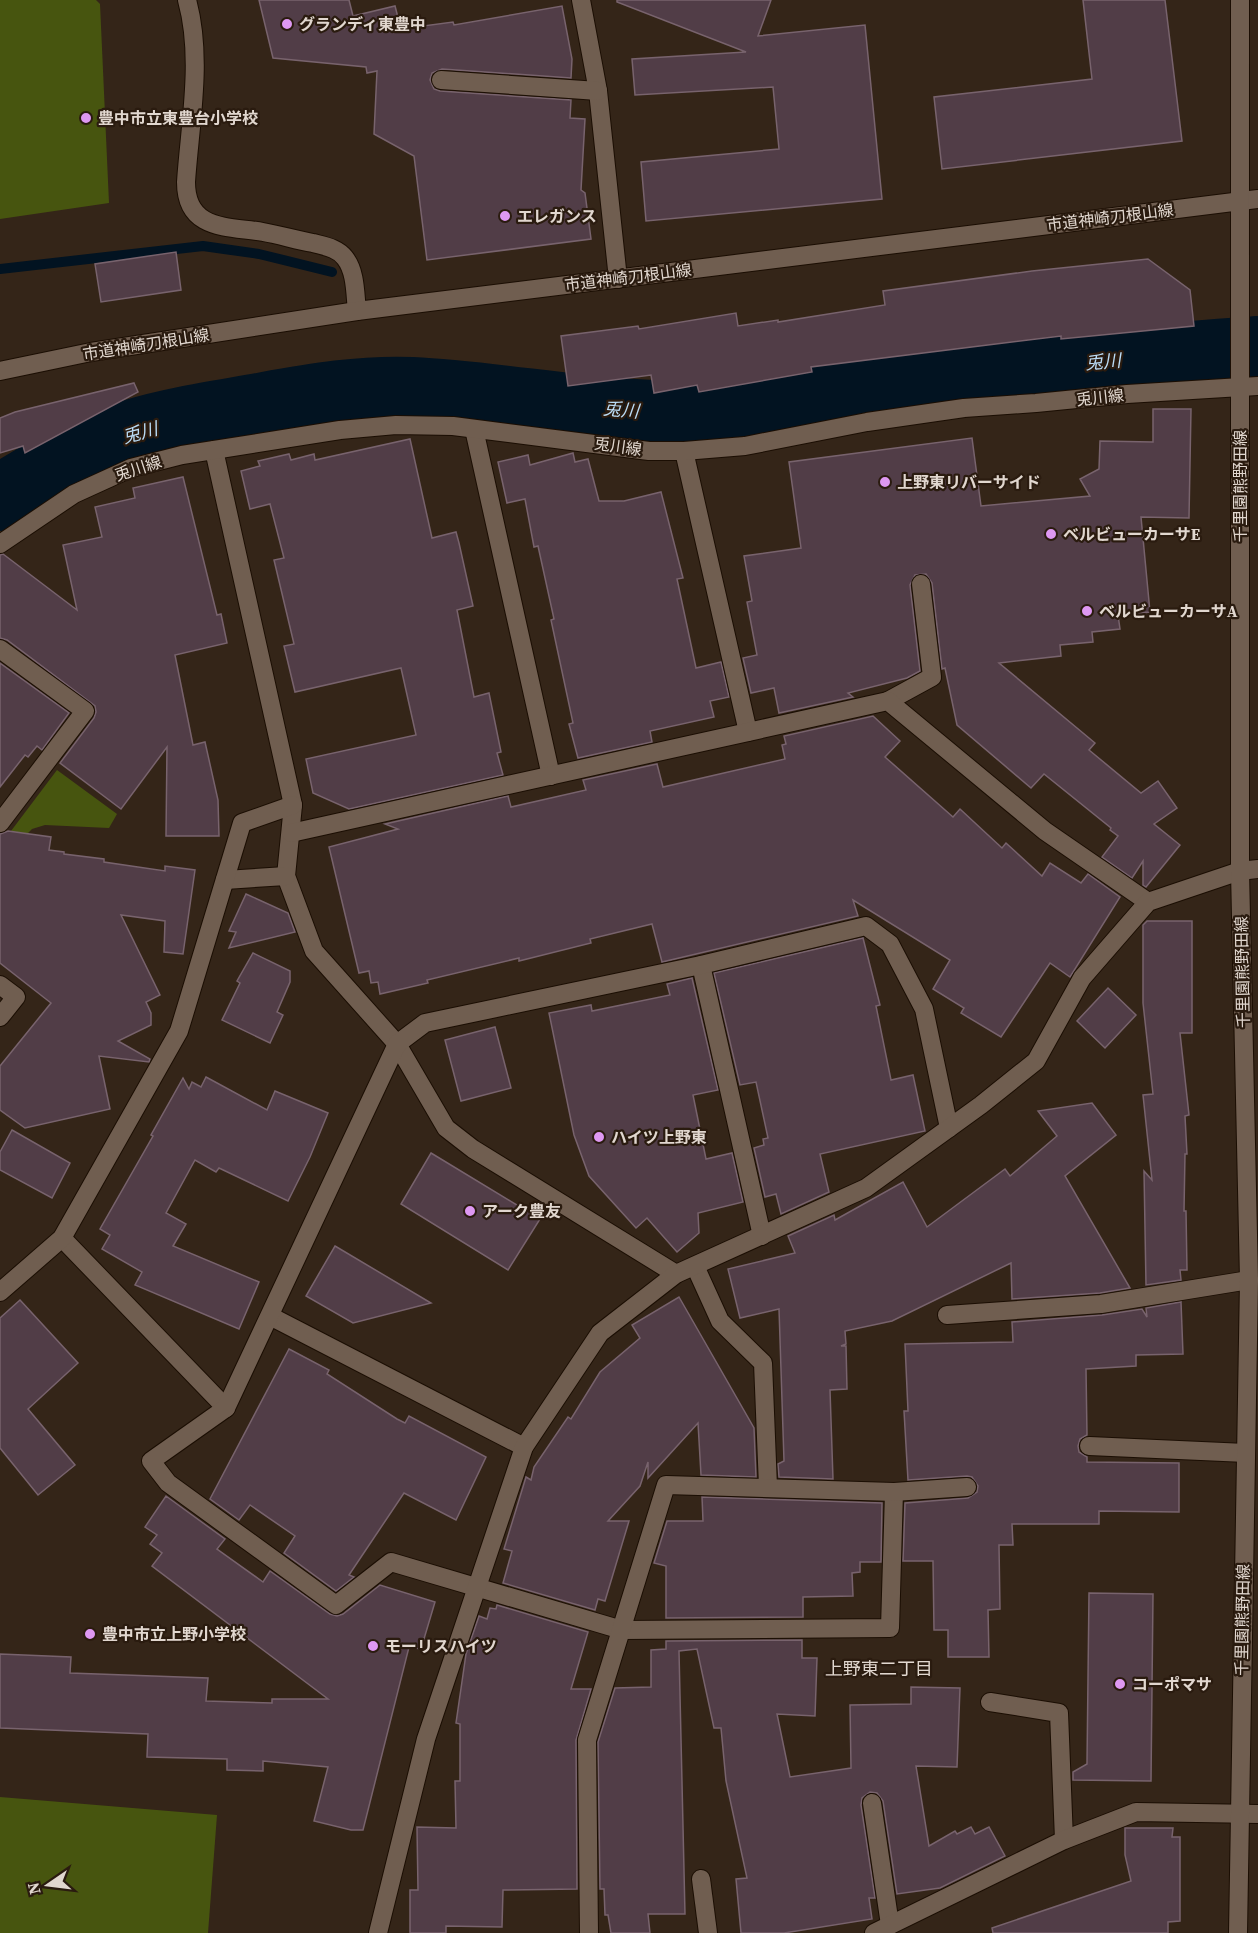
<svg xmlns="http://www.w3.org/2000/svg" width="1258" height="1933" viewBox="0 0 1258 1933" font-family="'Source Serif 4','Noto Sans JP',serif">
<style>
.green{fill:#47550f}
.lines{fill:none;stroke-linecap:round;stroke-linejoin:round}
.stream{stroke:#021321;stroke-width:10}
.river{stroke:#021321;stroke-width:66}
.building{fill:#513d47;stroke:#78636d;stroke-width:1.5}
.minor-casing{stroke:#1b0e03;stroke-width:20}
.minor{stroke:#705e50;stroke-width:18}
.poi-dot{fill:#de98f2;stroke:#2a1b0f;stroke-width:2}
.labels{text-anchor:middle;stroke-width:4.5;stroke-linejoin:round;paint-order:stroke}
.poi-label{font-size:16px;font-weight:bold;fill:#e1d7cf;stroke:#2a1b0f;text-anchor:start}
.street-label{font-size:16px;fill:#e1d7cf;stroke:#2a1b0f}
.water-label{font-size:18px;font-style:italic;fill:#bbdcf6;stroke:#2a1b0f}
.neighbourhood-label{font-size:18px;fill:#e1d7cf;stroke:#2a1b0f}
</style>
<rect width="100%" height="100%" fill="#342518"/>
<g class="green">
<path d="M0,0H96L100,4L109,203L0,219Z"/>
<path d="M57,770L117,814L109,828L45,825L32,829L19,842L8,835Z"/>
<path d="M0,1797L217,1815L208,1933H0Z"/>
</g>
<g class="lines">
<path class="stream" d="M0,269L203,246L259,254L332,272"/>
<path class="river" d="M0,498C42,471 85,447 133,432C176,419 221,413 265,405C314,396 362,388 412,390C515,395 618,420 721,412C787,408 852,388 918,379C1031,363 1145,358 1258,349"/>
</g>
<g class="building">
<path d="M259,0H349L353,16L395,6L401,29L453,22L454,25L562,6L572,59L571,78L442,69L432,73L430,80L434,89L440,91L571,100L570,118L585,119L581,190L585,193L591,239L427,260L414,156L374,134L377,71L367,73L366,67L273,58Z"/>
<path d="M617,0H771L758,36L865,25L882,199L646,221L641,162L779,149L773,87L635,95L632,59L746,52L617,2Z"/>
<path d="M1083,0H1165L1182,141L942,169L934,97L1092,79Z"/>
<path d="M176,252L181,290L101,302L95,264Z"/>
<path d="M1148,259L1190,290L1194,326L1061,339V336L811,367L812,372L699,392L697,385L654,393L651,375L568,386L561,336L638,326L639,329L736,313L738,326L778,320V322L885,305L883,291L1032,271Z"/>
<path d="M134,383L138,392L25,453L23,446L0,453V418L15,412Z"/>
<path d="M1153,409H1191L1189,518L1141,517L1150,612L1118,615L1120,629L1092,632L1093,642L1060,645L1061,656L999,663L1095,743L1089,750L1141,793L1158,781L1177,808L1154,824L1180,845L1146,887L1143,885V861L1132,878L1102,857L1118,836L1110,830L1111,828L1044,774L1031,788L957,725L945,668L942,669L932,583L926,574L915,575L910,585L920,671L907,678L848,693L853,697L779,713L774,688L751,693L743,658L757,655L747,602L752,601L744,556L801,548L789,462L972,438L981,506L1090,496L1080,479L1099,469L1100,441L1153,442Z"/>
<path d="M410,439L432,538L456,532L459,543L473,606L457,610L474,697L489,693L501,752L497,753L503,775L349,809L313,793L306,759L416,735L401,668L295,692L284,646L294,644L274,560L284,558L270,504L250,509L241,471L260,466L258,461L289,454L291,460L314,454L315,460Z"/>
<path d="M573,453L575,462L588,459L599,501H624L661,492L683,578L677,579L696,668L721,662L729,697L710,701L714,717L650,731L652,742L578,758L569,724L573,723L551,620L554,619L538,546L534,547L525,499L507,503L498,462L528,455L530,465Z"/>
<path d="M183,477L217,615L221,614L227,643L175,655L193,745L205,742L218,800L219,836H166L167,747L121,809L60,763L94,718L96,712L95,706L7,640L0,638V555L3,554L77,610L63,545L102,537L95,507L135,498L133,488Z"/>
<path d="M0,663L69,713L42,750L37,746L28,757L25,755L0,787Z"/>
<path d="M873,716L900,741L885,757L953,817L960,809L1002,848L1006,843L1042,876L1050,863L1081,883L1088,874L1120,897L1070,977L1050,963L1001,1037L961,1013L964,1008L933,989L950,960L853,900L858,916L662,962L652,924L590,939L591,943L519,961V958L427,980L428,983L380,994L378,982L371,983L369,971L359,973L329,847L398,829L385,824L508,796L511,807L586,790L583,780L657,764L663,787L785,759L782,745L786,744L784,736Z"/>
<path d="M8,831L51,837L49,850L64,852V854L104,859V862L165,871V866L195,870L183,954L164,952L165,921L121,915L160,995L146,1002L151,1013V1025L118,1041L150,1059L149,1062L99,1056L110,1109L25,1128L0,1110V1066L51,1003L0,963V834Z"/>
<path d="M246,894L288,913L295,932L229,948L236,932L229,931Z"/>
<path d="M1147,921H1192V1033H1180L1189,1115L1185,1116L1187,1154H1185L1184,1211H1186L1187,1270H1180L1181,1280L1146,1285L1144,1171L1152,1180L1143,1095L1153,1094L1143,1003V925Z"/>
<path d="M863,938L880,1005L876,1006L891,1080L913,1075L925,1131L820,1154L829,1192L781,1214L776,1194L765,1197L754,1148L764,1145L763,1139L768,1138L756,1082L740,1085L714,973Z"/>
<path d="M253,953L290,971V982L277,1012L283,1015L270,1043L222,1020L240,983L237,981Z"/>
<path d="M692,978L718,1090L693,1095L706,1159L732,1153L743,1202L698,1213L699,1233L677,1252L647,1218L636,1228L589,1176L574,1135L549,1013L591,1005L592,1011L670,995L667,984Z"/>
<path d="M1108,988L1136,1015L1105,1048L1077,1021Z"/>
<path d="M495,1027L511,1088L461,1101L445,1040Z"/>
<path d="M206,1077L267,1110L275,1091L328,1113L310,1157L288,1201L219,1168L216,1172L195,1160L166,1213L186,1224L173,1246L259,1282L239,1329L135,1285L142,1272L102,1249L110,1235L100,1229L153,1136L151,1135L183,1078L189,1089L192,1082L201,1087Z"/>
<path d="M1092,1103L1116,1135L1065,1176L1130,1288L1100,1293L1012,1299L1011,1263L892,1321L845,1331L846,1344L841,1346H846L847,1389L830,1390L833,1479L779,1477L778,1464L784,1461L779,1309L740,1318L728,1269L795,1253L788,1236L834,1215L835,1220L903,1182L927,1227L1005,1169L1010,1176L1057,1136L1038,1111Z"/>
<path d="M12,1130L70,1163L52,1198L0,1170V1152Z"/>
<path d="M431,1153L540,1219L508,1270L401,1204Z"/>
<path d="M335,1246L431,1303L353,1323L306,1296Z"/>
<path d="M679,1297L754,1428L756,1477L701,1475L698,1423L648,1478V1462L640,1486L608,1521H629L605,1601L598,1599L595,1610L503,1583L512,1551L504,1549L526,1477L531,1480L534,1467L568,1417L571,1419L600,1372L640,1338L632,1325Z"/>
<path d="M20,1300L78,1363L28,1409L75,1465L38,1495L0,1448V1318Z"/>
<path d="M1181,1302L1183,1354L1136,1355V1366L1086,1369L1087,1435L1080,1439L1078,1446L1079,1452L1087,1457V1462L1179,1463V1512L1099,1511V1524H1012L1013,1545H999L1000,1609L988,1610L989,1657H948V1630H934L933,1561H903L905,1503L968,1498L977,1492L978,1486L972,1477L967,1476L908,1480L904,1411H908L905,1344L1013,1342L1012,1322L1102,1315L1142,1309L1147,1317L1146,1308Z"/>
<path d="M289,1349L329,1370L327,1374L397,1419L405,1423L409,1416L486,1457L456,1520L404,1493L349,1575L354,1577L336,1591L284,1553L295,1536L250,1505L239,1520L210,1499Z"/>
<path d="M166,1496L225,1539L217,1549L263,1582L270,1571L330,1614L337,1616L343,1614L380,1585L435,1602L421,1649L409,1647L363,1830H351L314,1821L328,1767L263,1761V1771L227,1770V1759L147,1757L148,1734L0,1728V1654L71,1657L70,1673L208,1678L206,1701L272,1703V1699H328L152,1566L162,1553L150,1544L157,1535L145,1527Z"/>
<path d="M702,1497L882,1503L881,1562H860V1572L852,1573L853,1596L803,1597V1617L666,1618V1566L654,1563L667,1521H703Z"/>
<path d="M1089,1593L1153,1594L1151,1781L1073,1780V1772L1087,1764Z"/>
<path d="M497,1605L588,1632L571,1689H591L576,1740L577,1889L503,1890L502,1927L446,1926V1933H410V1890H418L417,1827L456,1828L455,1781H460V1724L456,1723L466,1654L479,1616L487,1619L490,1608L496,1609Z"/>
<path d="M802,1640V1658H817L815,1716L777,1714L790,1777L851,1768L850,1705L911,1704V1687L960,1688L957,1767L916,1766L929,1846L955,1831L957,1834L971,1827L975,1834L989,1827L1005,1856L940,1888L897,1894L883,1801L877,1793L870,1792L862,1798L861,1805L875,1898H869L872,1919L784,1933H741L736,1879L747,1878L726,1781L721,1728H714L697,1649L679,1651L685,1914H648L650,1933H611L608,1915H605L604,1889H600L598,1742L615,1688L651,1687V1650L666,1649V1641Z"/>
<path d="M1125,1828H1173L1172,1837H1180V1921L1168,1922V1933H993L992,1928L1131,1881L1125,1855Z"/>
</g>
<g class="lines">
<defs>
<g id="minor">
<path d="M187,0C203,58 190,123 186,182C186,231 228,226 263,232C280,235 296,240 313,243C324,246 338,248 345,258C356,272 355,294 357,311"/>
<path d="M581,0L598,91L618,279"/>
<path d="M441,80L598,91"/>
<path d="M0,371L91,352L357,311L1258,199"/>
<path d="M474,429L551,776"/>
<path d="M214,450L293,805L286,876L314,951L397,1044L446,1128L473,1149L676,1274"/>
<path d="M684,451L748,732"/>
<path d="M0,544L74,494L131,468L182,455L340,430L396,425L453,426L649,451H684L745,446L867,422L964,408L1036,403L1127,394L1258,386"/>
<path d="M0,649L85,711L0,823"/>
<path d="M888,701L932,677L921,584"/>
<path d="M291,833L888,701L1045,831L1148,902"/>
<path d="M225,880L286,876"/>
<path d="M701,965L762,1236"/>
<path d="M0,985L16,997L0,1017"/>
<path d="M62,1238L226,1408"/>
<path d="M695,1266L720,1321L763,1363L768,1487"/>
<path d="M0,1292L62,1238L179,1031L242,823L293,805"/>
<path d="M947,1315L1101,1304L1249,1280"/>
<path d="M270,1316L524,1447"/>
<path d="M1089,1446L1246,1453"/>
<path d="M894,1492L890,1628L622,1630L391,1562L336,1605L168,1483L151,1461L226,1408L397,1044L425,1023L701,965L866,926L890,944L924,1009L949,1128"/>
<path d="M990,1702L1059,1713L1064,1840"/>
<path d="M872,1803L890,1925"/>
<path d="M701,1879L708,1933"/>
<path d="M378,1933L426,1739L524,1447L600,1333L676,1274L866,1188L981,1105L1036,1061L1082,978L1148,902L1240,871L1258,869"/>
<path d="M589,1933L587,1740L666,1485L894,1492L967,1487"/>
<path d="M874,1933L1064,1840L1136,1812L1258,1814"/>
<path d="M1238,1933L1249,1280L1240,871V0"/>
</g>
</defs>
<use href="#minor" class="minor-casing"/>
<use href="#minor" class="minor"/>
</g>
<g class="poi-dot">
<circle cx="287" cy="24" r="6"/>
<circle cx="86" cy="118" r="6"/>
<circle cx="505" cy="216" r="6"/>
<circle cx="885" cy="482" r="6"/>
<circle cx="1051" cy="534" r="6"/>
<circle cx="1087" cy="611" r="6"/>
<circle cx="599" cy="1137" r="6"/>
<circle cx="470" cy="1211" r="6"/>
<circle cx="90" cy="1634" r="6"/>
<circle cx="373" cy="1646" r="6"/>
<circle cx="1120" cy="1684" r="6"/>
</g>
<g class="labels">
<g class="poi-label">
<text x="299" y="30">グランディ東豊中</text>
<text x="98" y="124">豊中市立東豊台小学校</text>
<text x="517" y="222">エレガンス</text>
<text x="897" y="488">上野東リバーサイド</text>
<text x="1063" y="540">ベルビューカーサE</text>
<text x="1099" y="617">ベルビューカーサA</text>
<text x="611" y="1143">ハイツ上野東</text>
<text x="482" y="1217">アーク豊友</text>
<text x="102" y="1640">豊中市立上野小学校</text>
<text x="385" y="1652">モーリスハイツ</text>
<text x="1132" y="1690">コーポマサ</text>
</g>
<g class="street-label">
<text transform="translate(1110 217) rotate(-7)" y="6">市道神崎刀根山線</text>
<text transform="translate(628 277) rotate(-7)" y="6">市道神崎刀根山線</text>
<text transform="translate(146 344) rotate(-9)" y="6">市道神崎刀根山線</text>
<text transform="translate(1100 397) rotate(-6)" y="6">兎川線</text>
<text transform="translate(618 446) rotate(8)" y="6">兎川線</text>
<text transform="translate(138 468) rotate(-18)" y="6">兎川線</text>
<text transform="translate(1240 486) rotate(-90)" y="6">千里園熊野田線</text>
<text transform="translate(1242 972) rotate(-91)" y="6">千里園熊野田線</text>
<text transform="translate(1242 1620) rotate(-89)" y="6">千里園熊野田線</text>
</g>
<g class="water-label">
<text transform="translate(1103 362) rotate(-5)" y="6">兎川</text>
<text transform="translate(621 410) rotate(5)" y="6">兎川</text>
<text transform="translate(140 433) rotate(-15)" y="6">兎川</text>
</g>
<g class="neighbourhood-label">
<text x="879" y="1675">上野東二丁目</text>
</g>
</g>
<g transform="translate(48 1885) rotate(256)" stroke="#2a1b0f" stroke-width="4.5" paint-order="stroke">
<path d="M0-4.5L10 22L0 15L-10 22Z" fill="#e1d7cf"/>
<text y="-9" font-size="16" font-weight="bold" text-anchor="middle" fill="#e1d7cf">N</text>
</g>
</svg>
